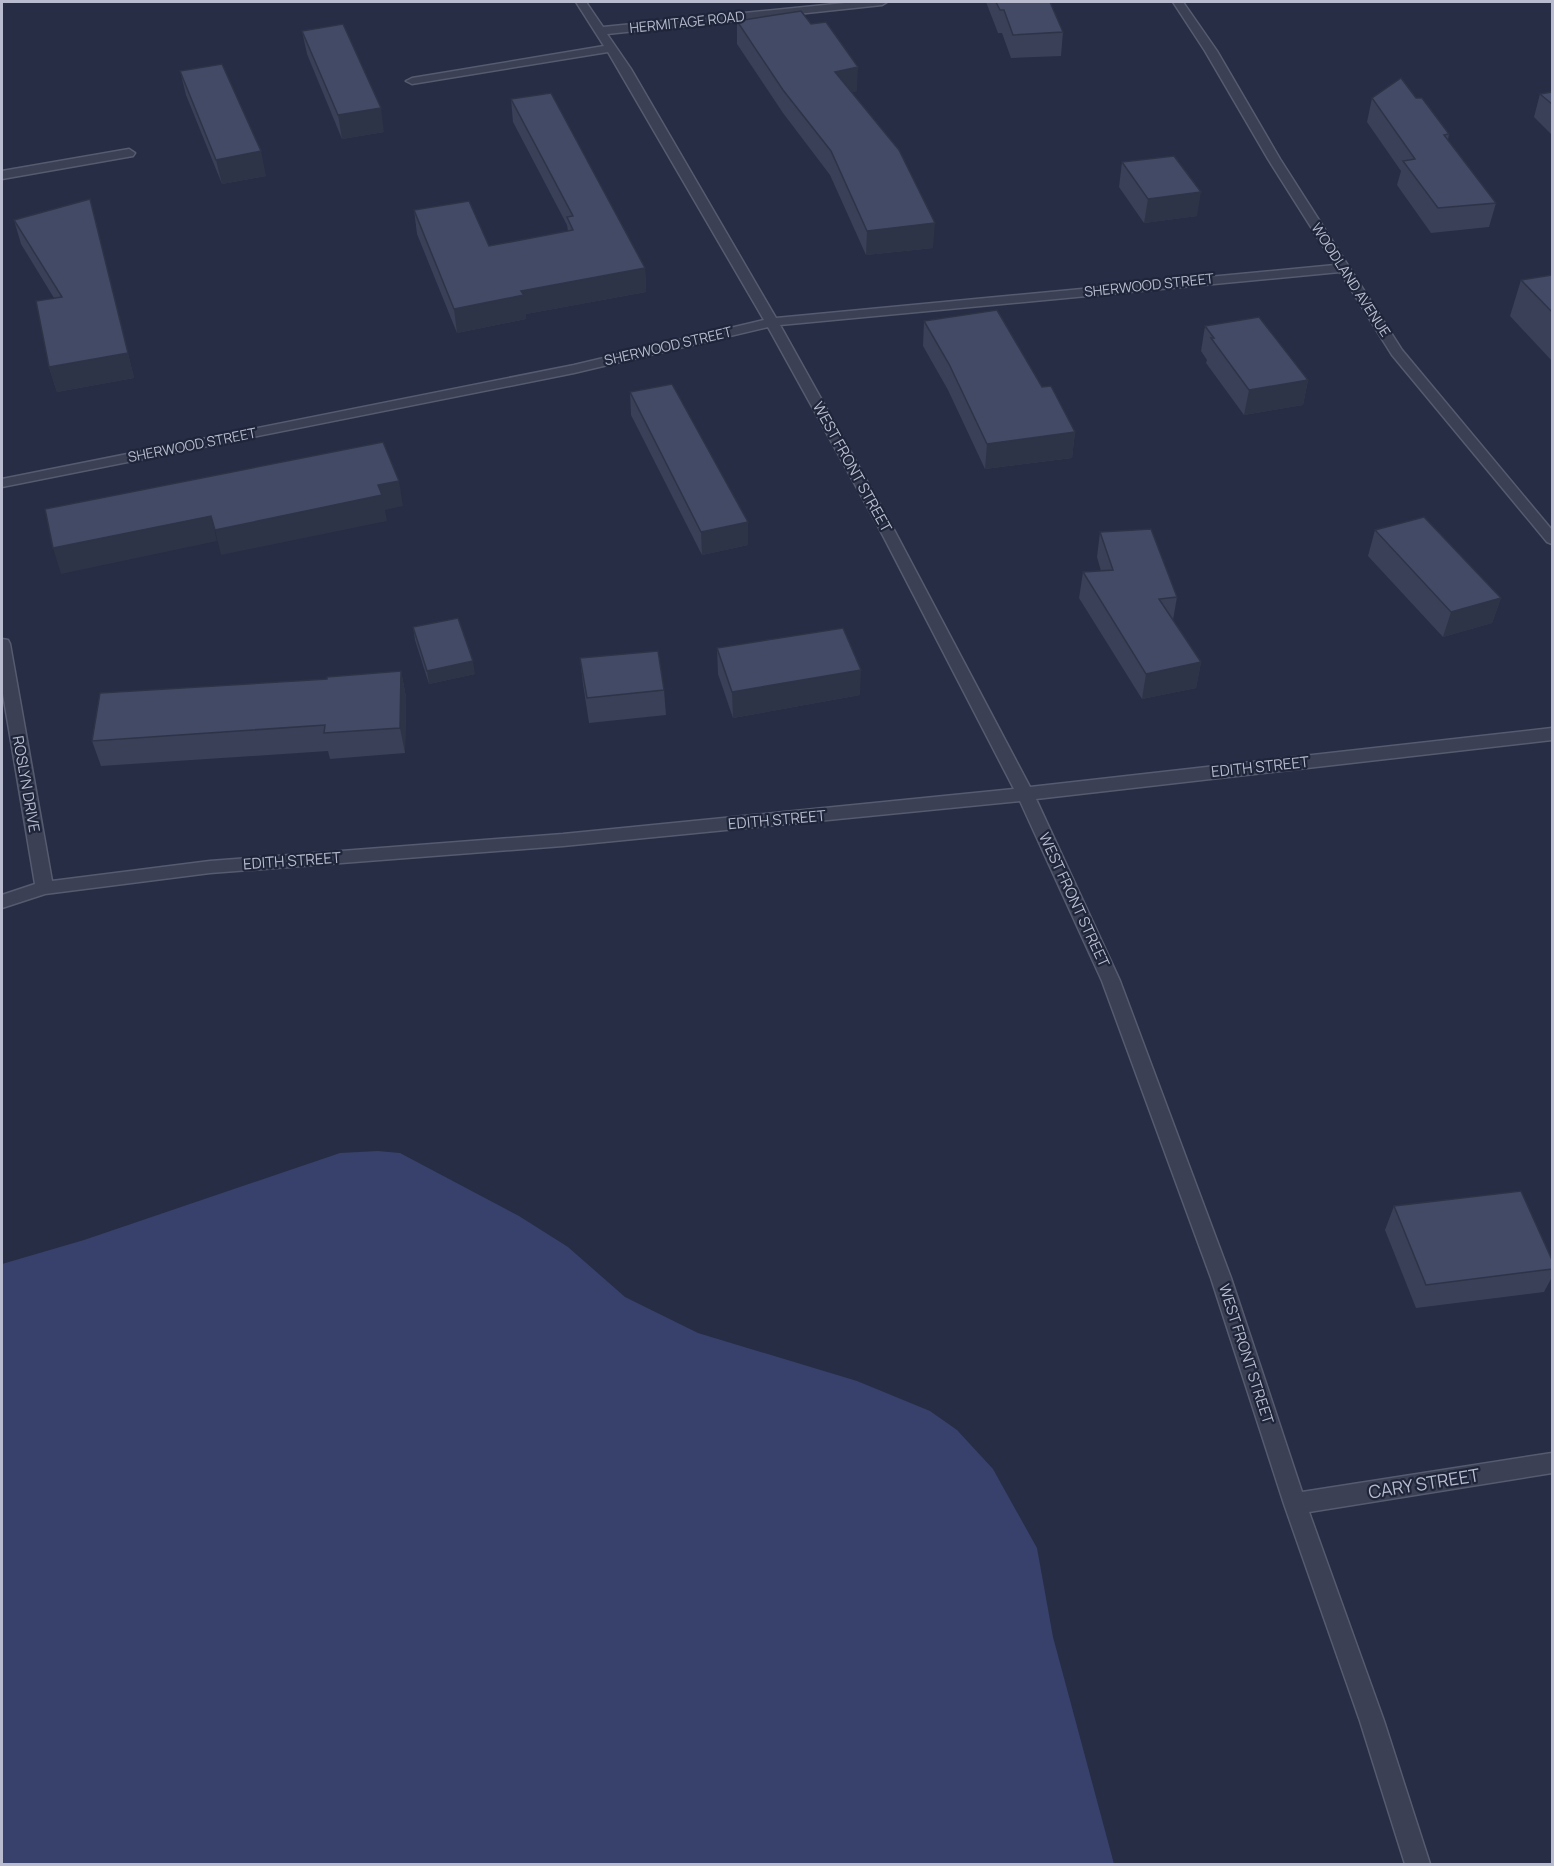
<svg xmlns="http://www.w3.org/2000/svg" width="1554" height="1866" viewBox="0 0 1554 1866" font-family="Manrope,sans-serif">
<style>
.water{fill:#37416b}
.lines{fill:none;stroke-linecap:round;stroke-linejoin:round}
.minor-casing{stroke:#565b6f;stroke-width:3}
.minor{fill:#3b4055;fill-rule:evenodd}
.wall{fill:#394058}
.shaded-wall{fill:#2e3447}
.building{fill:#424a66;stroke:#2e3447;stroke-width:1.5}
.labels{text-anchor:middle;stroke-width:4.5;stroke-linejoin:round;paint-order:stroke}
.far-street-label{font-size:14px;fill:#b8bcce;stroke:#1f253a}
.street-label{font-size:15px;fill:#b8bcce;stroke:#1f253a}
.near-street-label{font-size:18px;fill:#b8bcce;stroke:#1f253a}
</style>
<rect width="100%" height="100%" fill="#262d45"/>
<path class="water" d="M378,1151L400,1153L519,1216L568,1247L625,1297L698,1333L857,1381L930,1411L957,1430L993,1469L1037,1548L1053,1637L1114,1864H2V1264L84,1240L340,1153Z"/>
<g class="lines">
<defs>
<g id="minor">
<path d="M576,2H586L603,27L855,2H887L882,5L607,34L631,69L776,318L1335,265L1268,159L1205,51L1173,2H1183L1217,51L1280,159L1402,350L1552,530V544L1547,542L1392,355L1340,272L780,325L892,526L1030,787L1552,728V740L1036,799L1120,981L1231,1278L1302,1492L1552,1453V1473L1309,1512L1384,1721L1430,1864H1405L1360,1721L1284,1504L1211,1278L1102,981L1020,801L563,846L210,873L45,894L2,908V895L35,884L2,688V639L8,640L10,644L52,881L210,861L563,834L1014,789L878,526L768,327L574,373L2,487V479L574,365L764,320L608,52L412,84L406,81L412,78L604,46Z"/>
<path d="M129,149L135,153L133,156L2,179V171Z"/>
</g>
</defs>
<use href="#minor" class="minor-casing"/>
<use href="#minor" class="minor"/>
</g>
<g class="wall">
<path d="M986,2H1050L1063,32L1061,56L1011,58L1002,33H998Z"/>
<path d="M737,21L857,91L851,92L933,248L866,255L830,175L783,113L737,44Z"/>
<path d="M302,31L384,132L342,139L307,54Z"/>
<path d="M180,71L266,176L222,184L186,95Z"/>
<path d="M1552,92V135L1534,117L1540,94Z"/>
<path d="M1372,98H1416L1449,134L1448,140L1496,203L1489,227L1431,233L1397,185L1401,171L1367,122Z"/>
<path d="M511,99L645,268L646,292L526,314V319L457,333L417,234L414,210L489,246L568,231L567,225L513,122Z"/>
<path d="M1122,162L1197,216L1144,223L1119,187Z"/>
<path d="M14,220L96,224L134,378L57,392L49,367L54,298L21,244Z"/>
<path d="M1552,275V361L1510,316L1521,280Z"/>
<path d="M924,321L1042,387L1075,432L1072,458L985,469L948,390L923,346Z"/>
<path d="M1205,326L1308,380L1303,405L1244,415L1206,363L1207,360L1201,351Z"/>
<path d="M630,392L748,545L702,555L631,415Z"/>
<path d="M1375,530L1501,598L1492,623L1443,637L1368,556Z"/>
<path d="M1100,532L1177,597L1173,620L1201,662L1196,688L1142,699L1079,598L1083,572L1101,571L1097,557Z"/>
<path d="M413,627L475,674L429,684L415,640Z"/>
<path d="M717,648L860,695L733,718L718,674Z"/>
<path d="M580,658L664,690L666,715L589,723L583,684Z"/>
<path d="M401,671L406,697L405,753L330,759L328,751L101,766L92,741L327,679Z"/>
<path d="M1394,1206L1552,1260V1277L1544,1292L1416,1308L1385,1230Z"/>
</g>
<g class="shaded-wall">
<path d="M858,67L857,91L835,96V72Z"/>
<path d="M381,108L384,132L342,139L338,115Z"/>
<path d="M261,151L266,176L222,184L216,160Z"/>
<path d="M1201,192L1197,216L1144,223L1148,199Z"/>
<path d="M90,199L134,378L57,392L49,367Z"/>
<path d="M935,223L933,248L866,255L867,231Z"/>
<path d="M645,268L646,292L526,314V319L457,333L454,309L521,291Z"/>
<path d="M1308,380L1303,405L1244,415L1249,390Z"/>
<path d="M1075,432L1072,458L985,469L987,444Z"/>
<path d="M399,481L403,506L385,510L387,521L221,555L215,530L378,485Z"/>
<path d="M211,516L217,541L61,574L53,548Z"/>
<path d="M748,522V545L702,555L701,532Z"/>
<path d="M1501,598L1492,623L1443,637L1451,612Z"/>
<path d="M473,661L475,674L429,684L427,671Z"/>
<path d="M1201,662L1196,688L1142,699L1146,674Z"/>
<path d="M861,670L860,695L733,718L732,692Z"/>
<path d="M401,671L406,697L405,753L400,728Z"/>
</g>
<g class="building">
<path d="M996,2H1050L1063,32L1013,35L1004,10H1000Z"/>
<path d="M801,11L811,24L826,22L858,67L835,72L899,150L935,223L867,231L831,151L783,90L737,21Z"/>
<path d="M343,24L381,108L338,115L302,31Z"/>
<path d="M222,64L261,151L216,160L180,71Z"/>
<path d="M1401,78L1416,98H1422L1449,134L1444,135L1496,203L1438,208L1403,161L1415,159L1372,98Z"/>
<path d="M1552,92V104L1540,94Z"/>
<path d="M551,93L645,268L521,291L524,295L454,309L414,210L469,201L489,246L573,230L567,217L573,216L511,99Z"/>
<path d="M1174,156L1201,192L1148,199L1122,162Z"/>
<path d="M90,199L128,353L49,367L36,301L62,297L14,220Z"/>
<path d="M1552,275V312L1521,280Z"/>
<path d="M997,310L1042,387L1051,386L1075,432L987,444L949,364L924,321Z"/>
<path d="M1259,317L1308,380L1249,390L1211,338H1214L1205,326Z"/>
<path d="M672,384L748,522L701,532L630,392Z"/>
<path d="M383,442L399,481L378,485L382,495L215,530L211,516L53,548L45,509Z"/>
<path d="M1424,517L1501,598L1451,612L1375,530Z"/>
<path d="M1151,529L1177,597L1159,599L1201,662L1146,674L1083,572L1113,570L1100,532Z"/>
<path d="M458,618L473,661L427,671L413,627Z"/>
<path d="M843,628L861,670L732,692L717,648Z"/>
<path d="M658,651L664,690L587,698L580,658Z"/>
<path d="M401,671L400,728L324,733L325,725L92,741L100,693L327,679V677Z"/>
<path d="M1521,1191L1552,1260V1269L1426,1285L1394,1206Z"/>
</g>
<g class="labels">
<g class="far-street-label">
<text transform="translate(687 22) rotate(-6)" y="5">HERMITAGE ROAD</text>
<text transform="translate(1351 280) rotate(57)" y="5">WOODLAND AVENUE</text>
<text transform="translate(1149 285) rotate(-6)" y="5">SHERWOOD STREET</text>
<text transform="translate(668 346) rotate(-13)" y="5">SHERWOOD STREET</text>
<text transform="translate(192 445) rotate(-11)" y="5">SHERWOOD STREET</text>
</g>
<g class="street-label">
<text transform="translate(852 467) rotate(61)" y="5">WEST FRONT STREET</text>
<text transform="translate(1260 767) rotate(-6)" y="5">EDITH STREET</text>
<text transform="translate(26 784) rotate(80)" y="5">ROSLYN DRIVE</text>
<text transform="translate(777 820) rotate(-5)" y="5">EDITH STREET</text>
<text transform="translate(292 861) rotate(-4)" y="5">EDITH STREET</text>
<text transform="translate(1074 900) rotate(65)" y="5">WEST FRONT STREET</text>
<text transform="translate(1246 1354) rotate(72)" y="5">WEST FRONT STREET</text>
</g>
<g class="near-street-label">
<text transform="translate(1424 1484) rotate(-9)" y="6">CARY STREET</text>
</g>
</g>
<rect width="1554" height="1866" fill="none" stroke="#b8bcce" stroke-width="6"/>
</svg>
